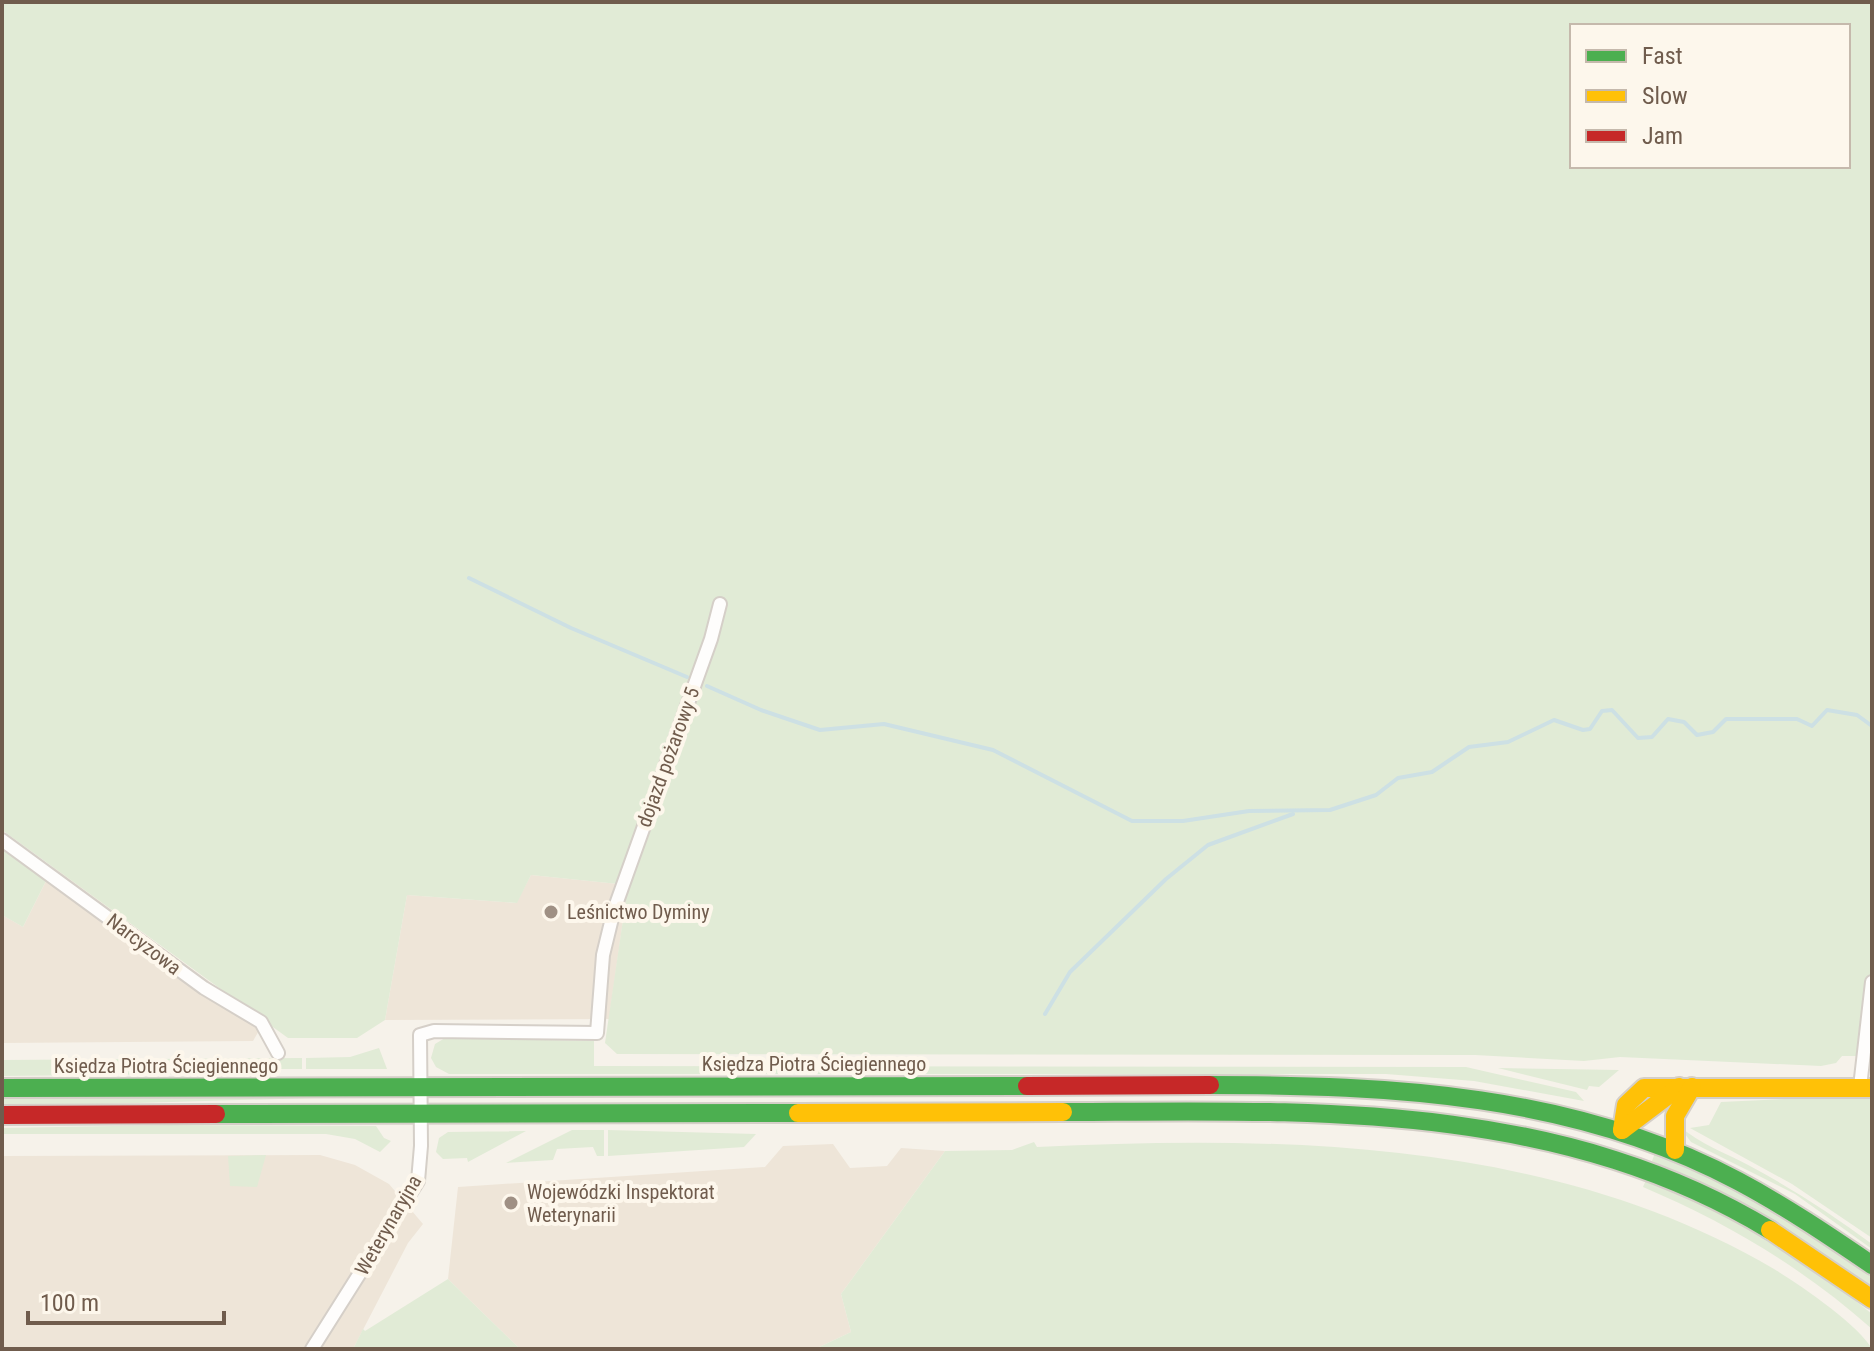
<svg xmlns="http://www.w3.org/2000/svg" width="1874" height="1351" viewBox="0 0 1874 1351" font-family="'Roboto Condensed',sans-serif">
<style>
.residential{fill:#eee5d8}
.green{fill:#e1ebd6;fill-rule:evenodd}
.lines{fill:none;stroke-linecap:round;stroke-linejoin:round}
.stream{stroke:#cde0e4;stroke-width:4}
.street-casing{stroke:#d5cfc8;stroke-width:16}
.fast-casing{stroke:#d5cfc8;stroke-width:22}
.slow-casing{stroke:#d5cfc8;stroke-width:22}
.jam-casing{stroke:#d5cfc8;stroke-width:22}
.street{stroke:#fefdfc;stroke-width:12}
.fast{stroke:#4caf50;stroke-width:18}
.slow{stroke:#ffc107;stroke-width:18}
.jam{stroke:#c62828;stroke-width:18}
.poi-dot{fill:#9f9084;stroke:#fdf7ec;stroke-width:3}
.labels{text-anchor:middle;stroke-width:8;stroke-linejoin:round;paint-order:stroke}
.street-label{font-size:20px;fill:#705c4d;stroke:#fdf7ec}
.poi-label{font-size:20px;fill:#705c4d;stroke:#fdf7ec;text-anchor:start}
</style>
<rect width="100%" height="100%" fill="#f6f2ea"/>
<g class="residential">
<path d="M53,867L264,1022L253,1041L2,1043V915L23,927Z"/>
<path d="M531,875L628,885L609,1019L385,1020L407,895L516,903Z"/>
<path d="M833,1144L850,1168L887,1166L901,1148L945,1151L841,1294L851,1332L815,1349H520L448,1279L458,1187L765,1167L783,1146Z"/>
<path d="M320,1155L355,1165L389,1184L423,1224L408,1243L353,1349H2V1156Z"/>
</g>
<g class="green">
<path d="M2,2H1872V959L1859,1056H1842L1836,1063L1821,1066L1620,1057L1584,1061L1475,1055L617,1054L605,1043L628,885L531,875L517,903L407,895L385,1020L357,1038H288L2,830ZM1572,26H1848V166H1572Z"/>
<path d="M2,848L47,879L23,927L2,915Z"/>
<path d="M445,1038L594,1041V1066L1466,1067L1576,1092L1584,1101L1474,1081L1386,1074H449L436,1067L431,1058L435,1044Z"/>
<path d="M379,1048L387,1069H306V1058L350,1057Z"/>
<path d="M302,1058V1069H197L196,1074L2,1076V1060Z"/>
<path d="M1498,1068L1619,1070L1599,1087L1589,1086L1587,1090Z"/>
<path d="M379,1096L2,1107V1098Z"/>
<path d="M1785,1099H1872V1238L1792,1184L1690,1128L1709,1125L1721,1102Z"/>
<path d="M170,1125L376,1126L384,1138L391,1141L380,1152L355,1139L326,1134H2V1128Z"/>
<path d="M1679,1126C1700,1144 1726,1153 1750,1166C1793,1189 1833,1215 1872,1244V1249L1795,1194L1691,1142Z"/>
<path d="M572,1130H604V1156H597L593,1147L557,1149L553,1160L506,1163Z"/>
<path d="M608,1130L756,1134L744,1147L608,1156Z"/>
<path d="M526,1131L468,1162L467,1158L443,1159L436,1152L439,1138L448,1132Z"/>
<path d="M1034,1142L1037,1147C1285,1135 1556,1140 1774,1269C1799,1284 1860,1326 1872,1349H815L851,1332L841,1294L945,1151L1012,1150Z"/>
<path d="M1655,1153L1742,1190L1872,1274V1288L1766,1216L1652,1161Z"/>
<path d="M266,1155L257,1187L230,1186L228,1156Z"/>
<path d="M1646,1180C1729,1211 1803,1258 1872,1314V1329C1803,1268 1728,1223 1643,1187Z"/>
<path d="M448,1279L520,1349H353L363,1329L365,1331Z"/>
</g>
<g class="lines">
<g class="stream">
<path d="M469,578L571,628L687,677"/>
<path d="M707,686L761,710L820,730L884,724L993,750L1132,821H1183L1249,811L1330,810L1376,795L1398,778L1432,772L1469,747L1508,742L1554,720L1583,730L1590,729L1602,711L1612,710L1638,738L1652,737L1668,719L1684,722L1697,735L1713,732L1726,719H1797L1812,726L1827,710L1857,715L1872,726"/>
<path d="M1045,1014L1070,972L1166,879L1208,845L1293,814"/>
</g>
<defs>
<g id="street">
<path d="M2,840L204,988L261,1022L278,1053"/>
<path d="M1860,1087L1872,982"/>
<path d="M312,1349L418,1181L421,1146L420,1035L434,1031L597,1033L603,955L614,910L711,639L720,604"/>
</g>
<g id="fast">
<path d="M1210,1085C1391,1085 1575,1094 1738,1181C1785,1206 1828,1235 1872,1265"/>
<path d="M2,1088L1027,1086"/>
<path d="M1063,1112C1306,1111 1554,1099 1770,1230"/>
<path d="M216,1114L798,1113"/>
</g>
<g id="slow">
<path d="M798,1113L1063,1112"/>
<path d="M1622,1130L1626,1105L1644,1088H1872"/>
<path d="M1622,1130L1679,1087"/>
<path d="M1675,1150V1116L1692,1087"/>
<path d="M1770,1230L1872,1299"/>
</g>
<g id="jam">
<path d="M1027,1086L1210,1085"/>
<path d="M2,1115L216,1114"/>
</g>
</defs>
<use href="#street" class="street-casing"/>
<use href="#fast" class="fast-casing"/>
<use href="#slow" class="slow-casing"/>
<use href="#jam" class="jam-casing"/>
<use href="#street" class="street"/>
<use href="#fast" class="fast"/>
<use href="#slow" class="slow"/>
<use href="#jam" class="jam"/>
</g>
<g class="poi-dot">
<circle cx="551" cy="912" r="8"/>
<circle cx="511" cy="1203" r="8"/>
</g>
<g class="labels">
<g class="street-label">
<text transform="translate(668 757) rotate(-70)" y="7">dojazd pożarowy 5</text>
<text transform="translate(144 944) rotate(37)" y="7">Narcyzowa</text>
<text x="814" y="1071">Księdza Piotra Ściegiennego</text>
<text x="166" y="1073">Księdza Piotra Ściegiennego</text>
<text transform="translate(388 1225) rotate(-60)" y="7">Weterynaryjna</text>
</g>
<g class="poi-label">
<text x="567" y="919">Leśnictwo Dyminy</text>
<text x="527" y="1199">Wojewódzki Inspektorat<tspan x="527" dy="23">Weterynarii</tspan></text>
</g>
</g>
<rect width="1874" height="1351" fill="none" stroke="#705c4d" stroke-width="8"/>
<rect x="1570" y="24" width="280" height="144" fill="#fdf7ec" stroke="#c5b9ac" stroke-width="2"/>
<rect x="1586" y="50" width="40" height="12" fill="#4caf50" stroke="#c5b9ac" stroke-width="2"/>
<text x="1642" y="64" font-size="24" fill="#705c4d">Fast</text>
<rect x="1586" y="90" width="40" height="12" fill="#ffc107" stroke="#c5b9ac" stroke-width="2"/>
<text x="1642" y="104" font-size="24" fill="#705c4d">Slow</text>
<rect x="1586" y="130" width="40" height="12" fill="#c62828" stroke="#c5b9ac" stroke-width="2"/>
<text x="1642" y="144" font-size="24" fill="#705c4d">Jam</text>
<path d="M28 1311v12h196v-12" fill="none" stroke="#705c4d" stroke-width="4"/>
<text x="40" y="1311" font-size="24" fill="#705c4d" stroke="#fdf7ec" stroke-width="6" paint-order="stroke">100 m</text>
</svg>
